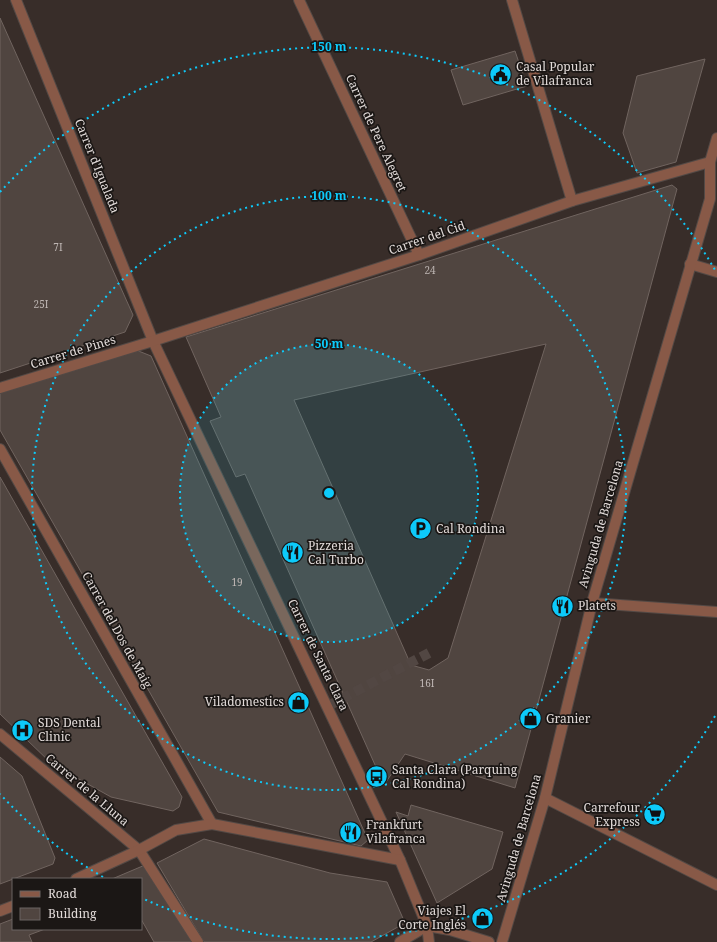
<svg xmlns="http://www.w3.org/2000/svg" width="717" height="942" viewBox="0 0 717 942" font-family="'Noto Serif',serif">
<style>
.building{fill:#504540;stroke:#70645f;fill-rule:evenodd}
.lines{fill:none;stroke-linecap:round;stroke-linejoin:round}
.minor-tunnel{stroke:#524743;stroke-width:10;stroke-dasharray:10 5;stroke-linecap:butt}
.minor-casing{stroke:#534945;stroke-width:12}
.minor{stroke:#885947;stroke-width:10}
.ring{fill:none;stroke:#0dcafa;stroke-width:2;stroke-dasharray:2 4}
.labels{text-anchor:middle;stroke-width:3.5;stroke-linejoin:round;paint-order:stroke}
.number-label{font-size:10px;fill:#beb6b3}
.poi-label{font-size:12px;fill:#e2dbd9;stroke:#1b1715;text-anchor:start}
.street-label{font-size:12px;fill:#e2dbd9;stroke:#1b1715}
.centre{fill:#0dcafa;stroke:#1b1715;stroke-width:2}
.ring-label{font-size:12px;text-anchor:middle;font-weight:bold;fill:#0dcafa;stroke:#1b1715;stroke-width:3.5;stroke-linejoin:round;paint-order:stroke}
</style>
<rect width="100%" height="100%" fill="#382d29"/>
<g class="building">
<path d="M0,18L133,315L125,332L0,373Z"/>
<path d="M515,51L527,86L463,105L451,70Z"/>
<path d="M705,59L676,162L637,173L623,133L637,76Z"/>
<path d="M672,185L677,189L515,788L405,754L384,785L245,474L236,477L210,421L221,417L186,337ZM546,344L448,658L429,670L411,665L294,400Z"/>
<path d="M136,350L151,356L368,840L361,846L218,812L0,430V393Z"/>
<path d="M0,477L182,797L179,807L173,811L111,797L52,764L0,714Z"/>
<path d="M0,757L22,776L55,858L53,864L0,884Z"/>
<path d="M411,805L503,832L492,869L437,903L396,812L408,816Z"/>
<path d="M204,839L330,873L387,882L405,923L371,942H204L157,863Z"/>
<path d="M145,865L192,942H154L141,919V879H112Z"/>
<path d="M13,919V929H45L29,935L32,942H0V924Z"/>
</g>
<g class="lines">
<path class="minor-tunnel" d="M328,706L429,653"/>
<defs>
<g id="minor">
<path d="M16,0L153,341L400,860L427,926L429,942"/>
<path d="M299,0L419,255"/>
<path d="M512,0L572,201"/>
<path d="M690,264L717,272"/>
<path d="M0,388L153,341L419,255L572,201L710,162"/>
<path d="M0,449L212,824"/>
<path d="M592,603L717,612"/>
<path d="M0,734L139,850L198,942"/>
<path d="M545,798L717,885"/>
<path d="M76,879L139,850L176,830L212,824L400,860"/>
<path d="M0,911L13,906"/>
<path d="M427,926L450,930L489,942"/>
<path d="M400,942L427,926"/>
<path d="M502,942L545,798L592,603L710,199V162L717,138"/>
</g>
</defs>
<use href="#minor" class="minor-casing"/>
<use href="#minor" class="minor"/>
</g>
<circle cx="329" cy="493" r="149" fill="#0dcafa" fill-opacity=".12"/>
<g class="ring">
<circle cx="329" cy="493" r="149"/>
<circle cx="329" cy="493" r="297"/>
<path d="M715 716A446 446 0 0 1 144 899M103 877A446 446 0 0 1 0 794M0 192A446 446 0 0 1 715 270"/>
</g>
<defs>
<symbol id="civic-disc" viewBox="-11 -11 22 22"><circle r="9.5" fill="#0dcafa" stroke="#1b1715"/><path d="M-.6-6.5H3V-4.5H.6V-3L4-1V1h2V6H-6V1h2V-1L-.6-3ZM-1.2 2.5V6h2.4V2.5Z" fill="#111"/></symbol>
<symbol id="parking-disc" viewBox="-11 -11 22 22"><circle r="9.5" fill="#0dcafa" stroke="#1b1715"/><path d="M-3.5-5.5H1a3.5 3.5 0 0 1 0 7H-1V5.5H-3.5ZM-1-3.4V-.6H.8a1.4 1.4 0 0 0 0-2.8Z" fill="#111"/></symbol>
<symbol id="restaurant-disc" viewBox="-11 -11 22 22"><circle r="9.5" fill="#0dcafa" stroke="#1b1715"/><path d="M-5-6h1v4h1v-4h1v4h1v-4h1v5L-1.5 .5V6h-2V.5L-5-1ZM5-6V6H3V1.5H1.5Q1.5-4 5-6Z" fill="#111"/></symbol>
<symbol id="shop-disc" viewBox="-11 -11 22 22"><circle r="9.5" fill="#0dcafa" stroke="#1b1715"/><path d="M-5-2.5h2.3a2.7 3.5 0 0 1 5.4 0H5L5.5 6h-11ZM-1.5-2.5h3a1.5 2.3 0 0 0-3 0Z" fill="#111"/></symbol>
<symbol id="hospital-disc" viewBox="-11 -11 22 22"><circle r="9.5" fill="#0dcafa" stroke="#1b1715"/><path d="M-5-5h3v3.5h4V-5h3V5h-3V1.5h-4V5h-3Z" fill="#111"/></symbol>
<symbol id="bus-disc" viewBox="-11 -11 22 22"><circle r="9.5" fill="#0dcafa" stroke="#1b1715"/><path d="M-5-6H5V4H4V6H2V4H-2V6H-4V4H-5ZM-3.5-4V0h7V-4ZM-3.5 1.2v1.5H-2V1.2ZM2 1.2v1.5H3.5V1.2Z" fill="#111"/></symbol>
<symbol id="supermarket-disc" viewBox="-11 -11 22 22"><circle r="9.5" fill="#0dcafa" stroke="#1b1715"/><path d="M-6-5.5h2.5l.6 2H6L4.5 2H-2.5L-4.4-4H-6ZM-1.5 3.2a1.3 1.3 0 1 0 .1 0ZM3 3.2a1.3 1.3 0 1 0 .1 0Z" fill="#111"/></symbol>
</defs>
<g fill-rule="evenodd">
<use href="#civic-disc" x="488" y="62" width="25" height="25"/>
<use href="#parking-disc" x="408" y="516" width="25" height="25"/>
<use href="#restaurant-disc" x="280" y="540" width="25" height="25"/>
<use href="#restaurant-disc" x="550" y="594" width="25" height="25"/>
<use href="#shop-disc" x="286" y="690" width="25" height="25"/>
<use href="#shop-disc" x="518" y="706" width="25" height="25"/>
<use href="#hospital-disc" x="10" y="718" width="25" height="25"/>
<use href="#bus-disc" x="364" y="764" width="25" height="25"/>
<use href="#supermarket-disc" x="642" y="802" width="25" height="25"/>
<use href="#restaurant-disc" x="338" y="820" width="25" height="25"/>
<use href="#shop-disc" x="470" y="906" width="25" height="25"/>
</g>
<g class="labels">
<g class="number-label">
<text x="58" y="251">7I</text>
<text x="430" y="274">24</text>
<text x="41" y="308">25I</text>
<text x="237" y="586">19</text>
<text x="427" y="687">16I</text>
</g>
<g class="poi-label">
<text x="516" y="71">Casal Popular<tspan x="516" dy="14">de Vilafranca</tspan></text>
<text x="436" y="533">Cal Rondina</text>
<text x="308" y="550">Pizzeria<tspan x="308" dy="14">Cal Turbo</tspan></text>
<text x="578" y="610">Platets</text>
<text x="284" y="706" text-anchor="end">Viladomestics</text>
<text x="546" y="723">Granier</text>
<text x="38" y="727">SDS Dental<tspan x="38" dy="14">Clinic</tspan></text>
<text x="392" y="774">Santa Clara (Parquing<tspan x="392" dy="14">Cal Rondina)</tspan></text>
<text x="640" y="812" text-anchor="end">Carrefour<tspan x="640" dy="14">Express</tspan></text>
<text x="366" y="829">Frankfurt<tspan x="366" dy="14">Vilafranca</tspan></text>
<text x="466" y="915" text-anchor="end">Viajes El<tspan x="466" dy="14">Corte Inglés</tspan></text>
</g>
<g class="street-label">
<text transform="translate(376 133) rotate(65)" y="4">Carrer de Pere Alegret</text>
<text transform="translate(97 166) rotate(68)" y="4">Carrer d'Igualada</text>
<text transform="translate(427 238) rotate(-19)" y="4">Carrer del Cid</text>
<text transform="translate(73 352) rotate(-17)" y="4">Carrer de Pines</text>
<text transform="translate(601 524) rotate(-74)" y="4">Avinguda de Barcelona</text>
<text transform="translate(117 630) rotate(61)" y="4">Carrer del Dos de Maig</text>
<text transform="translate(318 655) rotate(64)" y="4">Carrer de Santa Clara</text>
<text transform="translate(87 790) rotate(40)" y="4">Carrer de la Lluna</text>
<text transform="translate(519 838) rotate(-74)" y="4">Avinguda de Barcelona</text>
</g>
</g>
<circle cx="329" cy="493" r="6" class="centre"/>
<g class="ring-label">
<text x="329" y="51">150 m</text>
<text x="329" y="200">100 m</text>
<text x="329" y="348">50 m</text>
</g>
<rect x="12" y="878" width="130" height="52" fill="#1b1715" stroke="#6b6563"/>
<rect x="20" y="891" width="20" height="6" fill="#885947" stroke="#6b6563"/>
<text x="48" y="898" font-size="12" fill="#e2dbd9">Road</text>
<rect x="20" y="908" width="20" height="12" fill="#504540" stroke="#6b6563"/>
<text x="48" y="918" font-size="12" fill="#e2dbd9">Building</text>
</svg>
